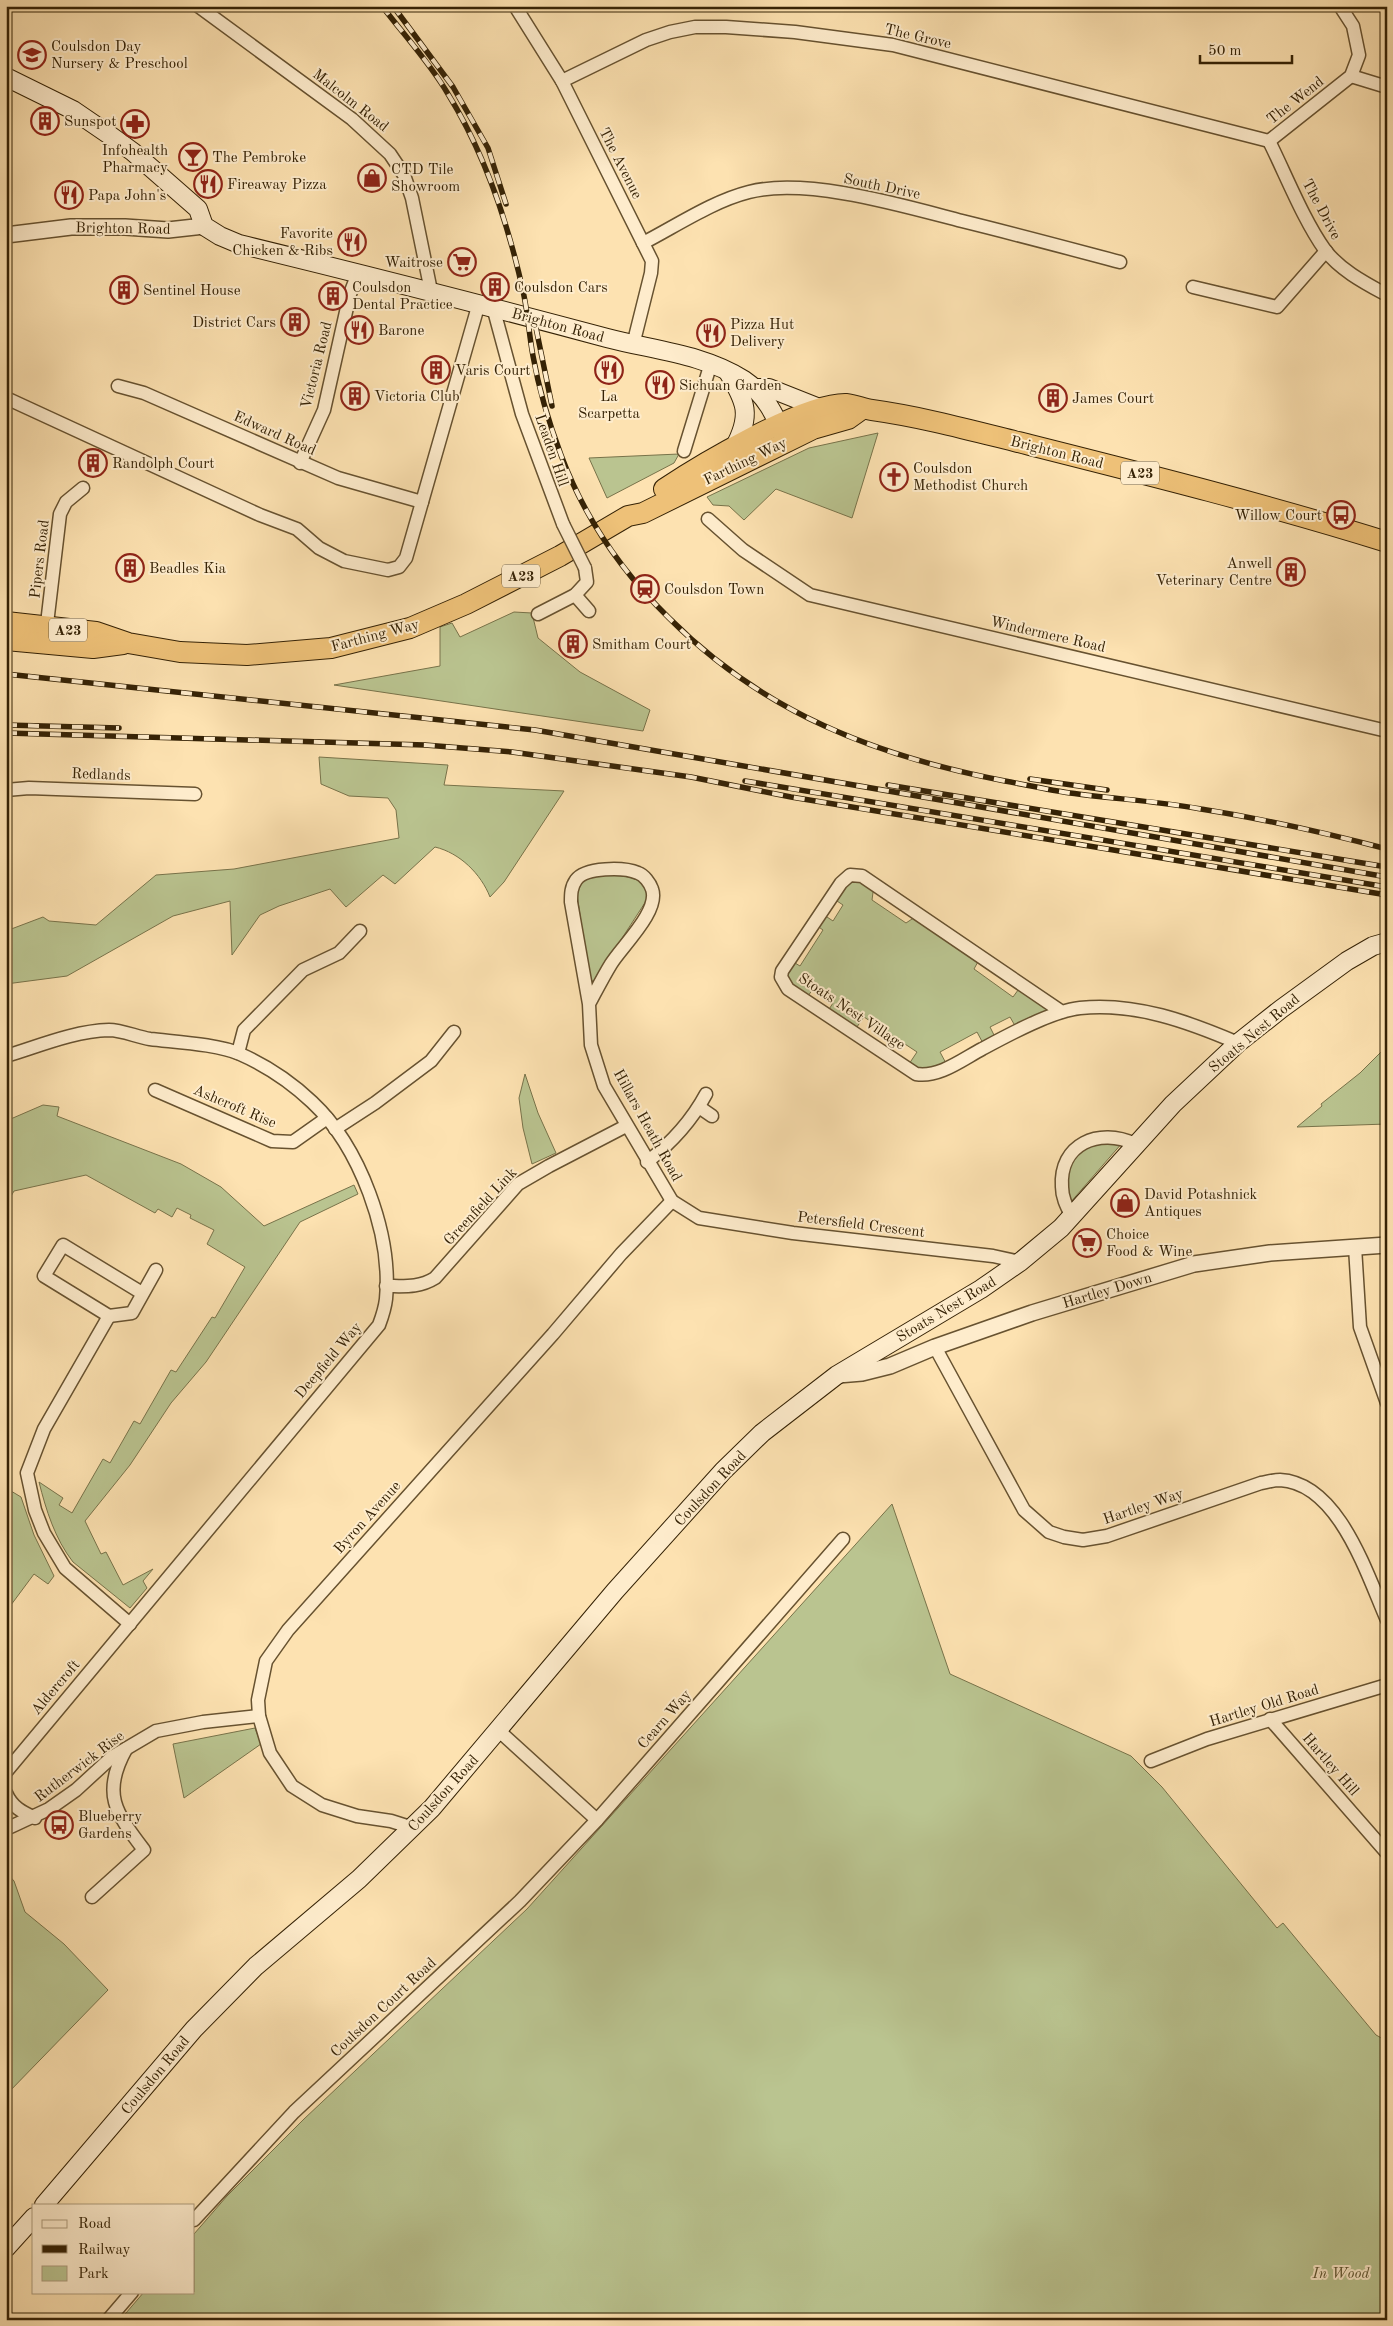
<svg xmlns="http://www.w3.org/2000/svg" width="1393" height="2326" viewBox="0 0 1393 2326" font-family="'Old Standard TT',serif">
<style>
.green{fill:#bac490;stroke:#78734a}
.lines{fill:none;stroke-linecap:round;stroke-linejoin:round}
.minor-casing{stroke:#675230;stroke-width:15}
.tertiary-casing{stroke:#675230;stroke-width:18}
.secondary-casing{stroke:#352205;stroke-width:20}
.trunk-casing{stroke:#352205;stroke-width:22}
.minor{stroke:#feeccc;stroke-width:12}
.tertiary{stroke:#feeccc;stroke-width:15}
.secondary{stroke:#feeccc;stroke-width:18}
.trunk{stroke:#eec178;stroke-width:20}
.rail-casing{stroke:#352205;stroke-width:5.5}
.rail{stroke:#feeccc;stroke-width:4;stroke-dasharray:11;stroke-linecap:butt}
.minor-bridge-casing{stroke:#675230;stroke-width:15;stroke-linecap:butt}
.minor-bridge{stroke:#feeccc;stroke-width:12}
.labels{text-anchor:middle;stroke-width:4;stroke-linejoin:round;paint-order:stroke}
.shield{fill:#feeccc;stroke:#715f41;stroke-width:1}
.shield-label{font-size:14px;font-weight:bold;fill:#352205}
.street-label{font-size:15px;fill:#352205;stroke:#feeccc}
.poi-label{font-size:15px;fill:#352205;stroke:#feeccc;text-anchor:start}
.park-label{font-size:15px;font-style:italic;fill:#5d532f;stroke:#feeccc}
</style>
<rect width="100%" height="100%" fill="#fde2b1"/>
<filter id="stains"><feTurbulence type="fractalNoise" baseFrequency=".004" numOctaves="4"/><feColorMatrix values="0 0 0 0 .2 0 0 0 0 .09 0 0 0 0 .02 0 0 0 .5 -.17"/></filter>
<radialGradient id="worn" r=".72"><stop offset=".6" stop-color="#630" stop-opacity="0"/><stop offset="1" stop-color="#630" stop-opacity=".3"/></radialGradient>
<g class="green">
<path d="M878,433L852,518L776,489L744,520L729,506L713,505L707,497L809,448Z"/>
<path d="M679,454L674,463L607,498L589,458Z"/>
<path d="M514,612L532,613L538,638L580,672L650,710L643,731L334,685L440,666V627L452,623L460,637Z"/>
<path d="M319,757L448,765L444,785L564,791L504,882L490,897C481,874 460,853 435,847L395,884L383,875L346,907L330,889L279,906L260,915L232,955L230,901L173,916L67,976L6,984V931L43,917L49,921L96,925L156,875L234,869L399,838L396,810L388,798L349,796L321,784Z"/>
<path d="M595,875C613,876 649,872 648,898L595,980L592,981L589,979L577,894L583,879Z"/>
<path d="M850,875L874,885L872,900L906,923L918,915L980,958L974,969L1013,997L1021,986L1062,1012L1018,1031L1010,1017L990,1027L997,1041L985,1047L977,1032L940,1052L948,1067L933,1074L907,1067L917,1052L864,1017L854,1031L826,1014L833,1003L813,989L805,1000L788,989L782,971L790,960L800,966L823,930L813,923L821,913L833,921L843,905L831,897Z"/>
<path d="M1387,1046V1124L1297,1127L1322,1106L1321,1104L1360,1073Z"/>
<path d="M525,1074L538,1113L556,1153L532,1164L523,1128L519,1098Z"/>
<path d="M43,1105L59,1107L57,1116L181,1164L221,1187L264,1226L354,1185L358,1194L300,1222L206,1362L171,1403L130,1465L85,1521L101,1554L106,1552L123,1585L153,1569L143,1581L147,1588L130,1608L73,1562C55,1539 46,1510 39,1482L63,1498L59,1505L72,1513L103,1459L110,1463L134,1421L140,1424L171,1370L176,1372L212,1317L215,1318L245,1267L207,1244L214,1230L190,1218L191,1215L177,1208L172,1217L158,1209L155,1213L86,1175L14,1191L6,1205V1121Z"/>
<path d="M1123,1142L1069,1204C1062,1173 1066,1167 1086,1145Z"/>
<path d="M6,1488L21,1497L34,1535L54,1576L48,1584L34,1574L8,1609Z"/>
<path d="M892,1504L950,1674L1131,1756L1162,1787L1277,1928L1283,1923L1376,2035L1387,2041V2320H120L144,2292H194V2234L227,2196L304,2119L527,1909Z"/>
<path d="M255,1728L261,1744L184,1798L173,1744Z"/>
<path d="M6,1872L14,1881L25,1912L64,1944L108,1990L6,2095Z"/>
</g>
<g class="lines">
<defs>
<g id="minor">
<path d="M198,6L352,119L390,154L404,175L412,198L431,291"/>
<path d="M515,6L562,81L652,261L651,273L633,345"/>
<path d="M1351,76L1387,87"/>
<path d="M562,81L646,40L670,32L695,27H726L795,32L893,45L1269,141"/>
<path d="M1269,141C1286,175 1303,219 1325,250C1340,270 1365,283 1387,295"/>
<path d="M1269,141L1351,76L1359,55L1353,26L1340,6"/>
<path d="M643,243C676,226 713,201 749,192C807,177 904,206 962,221C1015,234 1067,248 1120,262"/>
<path d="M1193,287L1277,307L1326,251"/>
<path d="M493,307L522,414L563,524"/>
<path d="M118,386L144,393L338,478L422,502"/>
<path d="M6,398L260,515L297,529L319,548L344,561L388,570L399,567L406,558L479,303"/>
<path d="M684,451L711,363"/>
<path d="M300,463L324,410L350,294L358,273"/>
<path d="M708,519L743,550L810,595L1387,731"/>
<path d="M575,595L589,611"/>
<path d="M538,614L575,595L587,582L585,568"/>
<path d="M46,632L60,514L66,502L83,488"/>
<path d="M6,790L29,788L195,794"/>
<path d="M589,1004C596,991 603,977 611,964C622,946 660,911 652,889C650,883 644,875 638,873C624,867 585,867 576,880C571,887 571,894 571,902L589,1004L591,1045L604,1086L672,1201L699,1218L793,1233L993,1256L1020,1262"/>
<path d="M1062,1012L862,876L850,875L841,883L782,971L781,977L788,989L916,1074C939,1078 963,1059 982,1049C1008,1035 1052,1011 1080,1008C1135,1002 1189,1022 1238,1043"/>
<path d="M238,1053L244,1030L303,970L339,953L360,931"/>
<path d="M6,1056C39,1046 74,1031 109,1030C122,1030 137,1037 150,1039C174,1042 218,1044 240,1054C265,1065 292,1083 312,1102C360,1147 392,1234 386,1299C385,1308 382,1317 379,1325L6,1772"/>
<path d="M155,1090L272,1141L293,1142L327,1118"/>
<path d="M699,1107L712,1116"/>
<path d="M335,1129L375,1103L431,1061L454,1032"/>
<path d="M647,1162C670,1144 692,1120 706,1094"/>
<path d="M1072,1217C1067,1207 1062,1198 1062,1187C1059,1144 1099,1127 1135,1144"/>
<path d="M1355,1247L1360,1327L1387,1403"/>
<path d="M386,1286C404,1286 419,1288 435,1278L518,1184L549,1166L626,1126"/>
<path d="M109,1316L132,1313L156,1270"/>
<path d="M935,1347L1024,1510L1049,1532L1064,1537L1083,1540L1107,1536L1261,1483C1267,1482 1274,1480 1280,1480C1339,1483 1367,1575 1387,1620"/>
<path d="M130,1624L65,1568L44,1533L35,1510L27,1473L44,1429L109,1316L44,1276L63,1245L142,1293"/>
<path d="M1270,1719L1387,1853"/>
<path d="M498,1730L597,1820"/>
<path d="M1151,1761L1207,1739L1387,1685"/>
<path d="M6,1793C12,1807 22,1812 35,1818"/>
<path d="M413,1828L391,1821L357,1816L322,1805L292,1786L270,1753L259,1716L258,1700L266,1661L288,1630L553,1334L621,1254L672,1201"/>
<path d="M6,1829L49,1809L76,1790L112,1757L156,1731L203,1722L259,1716"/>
<path d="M92,1897L144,1850C116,1813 101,1794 126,1749"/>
<path d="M194,2220L294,2112L520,1901L597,1820L843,1539"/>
<path d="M108,2320L132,2292"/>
</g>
<g id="tertiary">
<path d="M6,235L71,227H125L168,230L204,226"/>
<path d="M838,1375L862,1373L890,1366L935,1347L1032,1313L1194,1264L1270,1253L1387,1245"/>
</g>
<g id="secondary">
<path d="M6,77L73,110L111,136L133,152L198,209L204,226L220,236L239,244C362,274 484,305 607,338C652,350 704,354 744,380C765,394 775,415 785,438"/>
<path d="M728,372C746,402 752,415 734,448"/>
<path d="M755,388H769L822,409"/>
<path d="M44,2205L194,2029L256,1966L359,1879L432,1808L615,1591L723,1471L762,1433L837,1375L981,1289L1020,1262L1061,1228L1173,1104L1238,1043L1281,1009L1347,961L1373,946L1387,942"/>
<path d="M6,2248L34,2217"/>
</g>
<g id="trunk">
<path d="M664,489C700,465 804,403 846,404C855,405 864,409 872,410C922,417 970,430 1018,442C1141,473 1265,504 1387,542"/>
<path d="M6,622L96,632L128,643L180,652L247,655L331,648L410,628L466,604L560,556L628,516L643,513L813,429L848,419L862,409"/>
<path d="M6,640L93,648L123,644"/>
</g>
</defs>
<use href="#minor" class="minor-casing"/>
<use href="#tertiary" class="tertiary-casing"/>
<use href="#secondary" class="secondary-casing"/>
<use href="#trunk" class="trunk-casing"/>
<use href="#minor" class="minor"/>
<use href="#tertiary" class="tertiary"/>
<use href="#secondary" class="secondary"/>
<use href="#trunk" class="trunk"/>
<defs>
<g id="rail">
<path d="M382,6C404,35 430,63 448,94C485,154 508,223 523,291C528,313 529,335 533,356C539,390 549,423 561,455C584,517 622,572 669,618C764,713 876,756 1005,781C1027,785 1049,790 1070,793C1114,799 1158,801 1201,809C1264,819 1326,833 1387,849"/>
<path d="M393,6L453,87L488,148L506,204"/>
<path d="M536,328L552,406"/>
<path d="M6,674L535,730L1387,877"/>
<path d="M6,725L119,728"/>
<path d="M6,733L425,745L512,752L691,777L791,797L1387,895"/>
<path d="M1030,779L1107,790"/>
<path d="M745,781L1387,887"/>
<path d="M888,785L1387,867"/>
</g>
</defs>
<use href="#rail" class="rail-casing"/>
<use href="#rail" class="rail"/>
<defs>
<path id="minor-bridge" d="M563,524L585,568"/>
</defs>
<use href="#minor-bridge" class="minor-bridge-casing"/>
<use href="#minor-bridge" class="minor-bridge"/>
</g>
<defs>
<symbol id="school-ring" viewBox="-11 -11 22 22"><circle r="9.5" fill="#feeccc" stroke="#8f2418" stroke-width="1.5"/><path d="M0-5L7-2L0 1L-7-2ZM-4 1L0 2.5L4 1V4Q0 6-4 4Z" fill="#8f2418"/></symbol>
<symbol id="building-ring" viewBox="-11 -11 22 22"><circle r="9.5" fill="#feeccc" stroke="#8f2418" stroke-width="1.5"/><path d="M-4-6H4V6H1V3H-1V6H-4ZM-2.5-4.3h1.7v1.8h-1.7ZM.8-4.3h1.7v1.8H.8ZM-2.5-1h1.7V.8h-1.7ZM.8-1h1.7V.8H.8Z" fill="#8f2418"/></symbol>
<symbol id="pharmacy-ring" viewBox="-11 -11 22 22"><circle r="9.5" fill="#feeccc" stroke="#8f2418" stroke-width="1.5"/><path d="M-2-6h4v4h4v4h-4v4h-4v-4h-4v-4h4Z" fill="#8f2418"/></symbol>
<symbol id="bar-ring" viewBox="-11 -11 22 22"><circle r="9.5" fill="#feeccc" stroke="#8f2418" stroke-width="1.5"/><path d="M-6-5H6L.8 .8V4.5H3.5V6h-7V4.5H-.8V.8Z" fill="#8f2418"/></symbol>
<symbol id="shop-ring" viewBox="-11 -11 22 22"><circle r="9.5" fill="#feeccc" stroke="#8f2418" stroke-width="1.5"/><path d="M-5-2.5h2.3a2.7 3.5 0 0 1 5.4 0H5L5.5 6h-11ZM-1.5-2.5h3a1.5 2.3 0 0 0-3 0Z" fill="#8f2418"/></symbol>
<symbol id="restaurant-ring" viewBox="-11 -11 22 22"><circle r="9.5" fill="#feeccc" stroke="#8f2418" stroke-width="1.5"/><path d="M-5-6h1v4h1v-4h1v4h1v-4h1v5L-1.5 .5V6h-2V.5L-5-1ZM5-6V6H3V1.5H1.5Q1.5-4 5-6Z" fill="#8f2418"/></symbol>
<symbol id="supermarket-ring" viewBox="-11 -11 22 22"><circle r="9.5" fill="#feeccc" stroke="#8f2418" stroke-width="1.5"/><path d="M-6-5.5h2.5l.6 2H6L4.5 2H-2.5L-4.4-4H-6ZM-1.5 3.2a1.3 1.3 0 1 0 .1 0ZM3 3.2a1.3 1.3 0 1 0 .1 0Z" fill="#8f2418"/></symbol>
<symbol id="church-ring" viewBox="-11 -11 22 22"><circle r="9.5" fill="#feeccc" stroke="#8f2418" stroke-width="1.5"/><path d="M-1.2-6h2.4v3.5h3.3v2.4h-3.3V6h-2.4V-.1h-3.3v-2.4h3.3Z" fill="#8f2418"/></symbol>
<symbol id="bus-ring" viewBox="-11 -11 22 22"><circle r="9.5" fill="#feeccc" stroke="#8f2418" stroke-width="1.5"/><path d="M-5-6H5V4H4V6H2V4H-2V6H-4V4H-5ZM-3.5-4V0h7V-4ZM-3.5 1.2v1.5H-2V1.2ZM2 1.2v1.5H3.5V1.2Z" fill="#8f2418"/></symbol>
<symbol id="station-ring" viewBox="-11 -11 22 22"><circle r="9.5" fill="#feeccc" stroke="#8f2418" stroke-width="1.5"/><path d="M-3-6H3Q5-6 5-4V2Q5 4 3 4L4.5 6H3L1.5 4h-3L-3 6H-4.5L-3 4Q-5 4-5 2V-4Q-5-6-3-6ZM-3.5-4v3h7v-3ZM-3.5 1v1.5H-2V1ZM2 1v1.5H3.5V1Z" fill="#8f2418"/></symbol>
</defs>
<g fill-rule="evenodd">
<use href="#school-ring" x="16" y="39" width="32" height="32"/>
<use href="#building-ring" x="29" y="105" width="32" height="32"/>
<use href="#pharmacy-ring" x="119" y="108" width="32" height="32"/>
<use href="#bar-ring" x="177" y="141" width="32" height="32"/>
<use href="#shop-ring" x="356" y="162" width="32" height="32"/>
<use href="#restaurant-ring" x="192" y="168" width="32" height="32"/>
<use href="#restaurant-ring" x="53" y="179" width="32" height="32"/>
<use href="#restaurant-ring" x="336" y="226" width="32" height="32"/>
<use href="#supermarket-ring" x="446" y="246" width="32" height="32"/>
<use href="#building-ring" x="479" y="271" width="32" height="32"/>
<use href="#building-ring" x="108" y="274" width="32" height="32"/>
<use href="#building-ring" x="317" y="280" width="32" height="32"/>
<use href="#building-ring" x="279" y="306" width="32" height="32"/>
<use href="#restaurant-ring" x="343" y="314" width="32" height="32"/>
<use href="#restaurant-ring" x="695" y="317" width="32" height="32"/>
<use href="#building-ring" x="420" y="354" width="32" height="32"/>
<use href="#restaurant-ring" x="593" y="354" width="32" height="32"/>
<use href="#restaurant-ring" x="644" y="369" width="32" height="32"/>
<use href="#building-ring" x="339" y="380" width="32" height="32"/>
<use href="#building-ring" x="1037" y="382" width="32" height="32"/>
<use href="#building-ring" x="77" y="447" width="32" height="32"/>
<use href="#church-ring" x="878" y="461" width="32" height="32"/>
<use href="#bus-ring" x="1325" y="499" width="32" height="32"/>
<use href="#building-ring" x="114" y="552" width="32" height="32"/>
<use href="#building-ring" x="1275" y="556" width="32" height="32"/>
<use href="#station-ring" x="629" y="573" width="32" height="32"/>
<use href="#building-ring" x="557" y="628" width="32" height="32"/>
<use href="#shop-ring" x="1109" y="1187" width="32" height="32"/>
<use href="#supermarket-ring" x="1071" y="1227" width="32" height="32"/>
<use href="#bus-ring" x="43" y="1809" width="32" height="32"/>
</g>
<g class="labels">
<g class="shield">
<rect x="1121" y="461.5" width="38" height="23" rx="4"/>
<rect x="502" y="564.5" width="38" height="23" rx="4"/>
<rect x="49" y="618.5" width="38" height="23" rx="4"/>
</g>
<g class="shield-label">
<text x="1140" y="478">A23</text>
<text x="521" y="581">A23</text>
<text x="68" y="635">A23</text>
</g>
<g class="street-label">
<text transform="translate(918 36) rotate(13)" y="5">The Grove</text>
<text transform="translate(351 100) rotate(38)" y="5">Malcolm Road</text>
<text transform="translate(1295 100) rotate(-38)" y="5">The Wend</text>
<text transform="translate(621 163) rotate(63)" y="5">The Avenue</text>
<text transform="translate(882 186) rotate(12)" y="5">South Drive</text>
<text transform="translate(1322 209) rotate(62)" y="5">The Drive</text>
<text transform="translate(123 228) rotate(1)" y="5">Brighton Road</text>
<text transform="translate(558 325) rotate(15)" y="5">Brighton Road</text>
<text transform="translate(316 365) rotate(-76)" y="5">Victoria Road</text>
<text transform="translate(275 433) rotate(24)" y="5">Edward Road</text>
<text transform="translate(552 450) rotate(71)" y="5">Leaden Hill</text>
<text transform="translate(1057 452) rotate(14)" y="5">Brighton Road</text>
<text transform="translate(745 461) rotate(-26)" y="5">Farthing Way</text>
<text transform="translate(39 559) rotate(-83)" y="5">Pipers Road</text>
<text transform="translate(1048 634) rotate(13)" y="5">Windermere Road</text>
<text transform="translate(375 635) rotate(-15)" y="5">Farthing Way</text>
<text transform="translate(101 774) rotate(2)" y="5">Redlands</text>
<text transform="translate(852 1011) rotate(34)" y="5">Stoats Nest Village</text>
<text transform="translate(1254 1033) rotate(-40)" y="5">Stoats Nest Road</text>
<text transform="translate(235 1106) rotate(23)" y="5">Ashcroft Rise</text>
<text transform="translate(648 1125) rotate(61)" y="5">Hillars Heath Road</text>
<text transform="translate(480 1206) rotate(-47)" y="5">Greenfield Link</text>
<text transform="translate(861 1224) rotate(7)" y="5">Petersfield Crescent</text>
<text transform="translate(1107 1290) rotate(-17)" y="5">Hartley Down</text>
<text transform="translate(946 1309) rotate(-31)" y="5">Stoats Nest Road</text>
<text transform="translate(328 1360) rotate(-50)" y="5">Deepfield Way</text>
<text transform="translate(710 1488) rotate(-47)" y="5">Coulsdon Road</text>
<text transform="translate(1143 1506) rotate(-19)" y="5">Hartley Way</text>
<text transform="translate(367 1517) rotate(-48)" y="5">Byron Avenue</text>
<text transform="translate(55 1687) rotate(-50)" y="5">Aldercroft</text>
<text transform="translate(1264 1705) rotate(-17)" y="5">Hartley Old Road</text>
<text transform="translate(664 1719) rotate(-49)" y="5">Cearn Way</text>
<text transform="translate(1331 1764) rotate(49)" y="5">Hartley Hill</text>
<text transform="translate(79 1766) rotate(-37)" y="5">Rutherwick Rise</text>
<text transform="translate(443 1793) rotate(-48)" y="5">Coulsdon Road</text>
<text transform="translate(383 2007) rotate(-43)" y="5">Coulsdon Court Road</text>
<text transform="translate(155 2075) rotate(-50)" y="5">Coulsdon Road</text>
</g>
<g class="poi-label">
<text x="51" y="51">Coulsdon Day<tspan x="51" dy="17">Nursery &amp; Preschool</tspan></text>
<text x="64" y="126">Sunspot</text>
<text x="135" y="155" text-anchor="middle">Infohealth<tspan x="135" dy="17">Pharmacy</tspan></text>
<text x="212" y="162">The Pembroke</text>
<text x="391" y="174">CTD Tile<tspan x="391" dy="17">Showroom</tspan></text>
<text x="227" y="189">Fireaway Pizza</text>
<text x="88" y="200">Papa John's</text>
<text x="333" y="238" text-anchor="end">Favorite<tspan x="333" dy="17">Chicken &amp; Ribs</tspan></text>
<text x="443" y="267" text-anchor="end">Waitrose</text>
<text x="352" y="292">Coulsdon<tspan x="352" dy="17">Dental Practice</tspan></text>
<text x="514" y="292">Coulsdon Cars</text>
<text x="143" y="295">Sentinel House</text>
<text x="276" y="327" text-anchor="end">District Cars</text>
<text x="730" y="329">Pizza Hut<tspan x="730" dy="17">Delivery</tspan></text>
<text x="378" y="335">Barone</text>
<text x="455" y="375">Varis Court</text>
<text x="679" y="390">Sichuan Garden</text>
<text x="374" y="401">Victoria Club</text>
<text x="609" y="401" text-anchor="middle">La<tspan x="609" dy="17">Scarpetta</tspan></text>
<text x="1072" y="403">James Court</text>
<text x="112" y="468">Randolph Court</text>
<text x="913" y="473">Coulsdon<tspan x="913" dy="17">Methodist Church</tspan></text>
<text x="1322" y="520" text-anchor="end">Willow Court</text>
<text x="1272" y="568" text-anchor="end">Anwell<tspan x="1272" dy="17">Veterinary Centre</tspan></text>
<text x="149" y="573">Beadles Kia</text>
<text x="664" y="594">Coulsdon Town</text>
<text x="592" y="649">Smitham Court</text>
<text x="1144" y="1199">David Potashnick<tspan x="1144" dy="17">Antiques</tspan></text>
<text x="1106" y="1239">Choice<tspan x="1106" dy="17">Food &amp; Wine</tspan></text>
<text x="78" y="1821">Blueberry<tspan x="78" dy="17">Gardens</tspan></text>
</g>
<g class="park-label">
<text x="1341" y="2278">In Wood</text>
</g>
</g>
<rect width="1393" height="2326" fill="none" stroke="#fde2b1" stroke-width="25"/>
<rect x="8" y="8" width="1378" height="2311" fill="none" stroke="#352205" stroke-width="2.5"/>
<rect x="12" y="12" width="1368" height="2301" fill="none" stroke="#352205"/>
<rect x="32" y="2204" width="162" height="90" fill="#feeccc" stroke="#ae9b7c"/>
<rect x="42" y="2220" width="25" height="8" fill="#feeccc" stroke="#ae9b7c"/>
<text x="78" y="2228" font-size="15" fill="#352205">Road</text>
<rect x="42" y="2245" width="25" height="8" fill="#352205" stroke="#ae9b7c"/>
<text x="78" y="2254" font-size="15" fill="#352205">Railway</text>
<rect x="42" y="2266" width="25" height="15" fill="#bac490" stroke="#ae9b7c"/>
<text x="78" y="2278" font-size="15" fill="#352205">Park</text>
<path d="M1200 55v8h92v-8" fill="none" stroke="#352205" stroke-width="2.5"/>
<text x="1208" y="55" font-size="15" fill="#352205" stroke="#feeccc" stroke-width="4" paint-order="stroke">50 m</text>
<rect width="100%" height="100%" filter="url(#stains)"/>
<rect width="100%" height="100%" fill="url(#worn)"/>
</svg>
